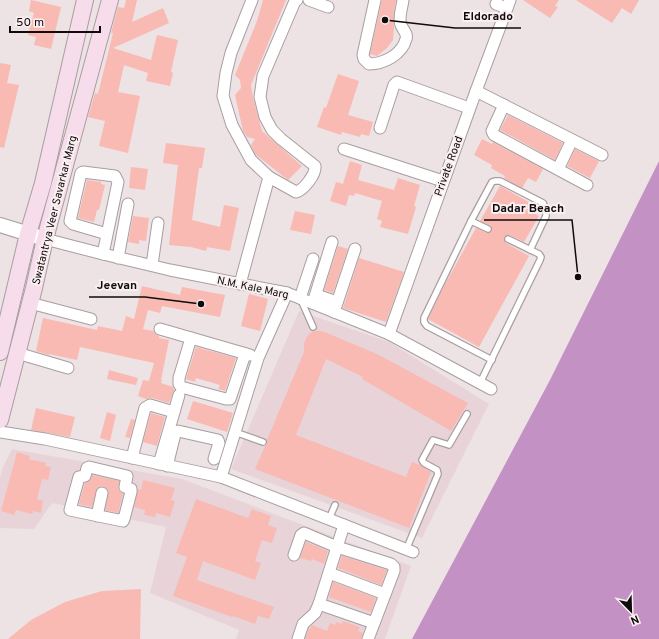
<svg xmlns="http://www.w3.org/2000/svg" width="659" height="639" viewBox="0 0 659 639" font-family="Overpass,sans-serif">
<style>
.built{fill:#e8d4d8}
.water{fill:#c491c4}
.building{fill:#f8bab3}
.lines{fill:none;stroke-linecap:round;stroke-linejoin:round}
.service-casing{stroke:#a89ea0;stroke-width:8}
.minor-casing{stroke:#a89ea0;stroke-width:13}
.tertiary-casing{stroke:#a89ea0;stroke-width:16}
.secondary-casing{stroke:#a89ea0;stroke-width:18}
.service{stroke:#fff;stroke-width:5.5}
.minor{stroke:#fff;stroke-width:11}
.tertiary{stroke:#fff;stroke-width:14}
.secondary{stroke:#f7dceb;stroke-width:16}
.labels{text-anchor:middle;stroke-width:4;stroke-linejoin:round;paint-order:stroke}
.street-label{font-size:11px;fill:#0f0b0c;stroke:#fbf0f1}
.leader{fill:none;stroke:#0f0b0c;stroke-width:1.5}
.callout-dot{fill:#0f0b0c;stroke:#fbf0f1;stroke-width:1.5}
.callout-label{font-size:12px;text-anchor:middle;font-weight:bold;fill:#0f0b0c;stroke:#fbf0f1;stroke-width:4;stroke-linejoin:round;paint-order:stroke}
</style>
<rect width="100%" height="100%" fill="#ede2e4"/>
<g class="built">
<path d="M299,311L389,342L489,404L422,538L231,469Z"/>
<path d="M12,449L182,479L411,566L385,639H236L239,630L150,593L166,527L52,503L34,529L0,528V477L3,467Z"/>
</g>
<path class="water" d="M659,161V639H412L550,380Z"/>
<g class="building">
<path d="M31,0L61,7L51,49L34,45L36,37L28,35L34,13L29,11Z"/>
<path d="M126,0H137L132,22L163,8L169,23L113,48L151,60L157,35L178,40L171,72L173,73L170,86L146,81L148,73L124,65L118,92L140,96L128,153L99,146L105,121L88,117L95,93L98,94L113,33H111L118,7L124,8Z"/>
<path d="M263,0H286L251,85L253,98L262,131L302,166L288,180L255,154L251,145L255,139L247,137L243,131L235,95L241,88L240,80L235,75L257,21Z"/>
<path d="M382,0H396L393,16L394,27L393,40L387,48L377,56L370,54Z"/>
<path d="M523,0H559L555,6L558,7L550,18Z"/>
<path d="M576,0H639L631,14L622,8L612,23Z"/>
<path d="M0,63L11,65L7,83L19,85L4,148L0,147Z"/>
<path d="M338,74L359,81L348,115L373,122L369,136L361,134L360,137L342,132L341,135L317,127L324,107L326,108Z"/>
<path d="M508,115L563,143L555,160L500,130Z"/>
<path d="M482,139L492,144L493,142L543,169L536,182L528,178L522,188L504,178L505,176L491,168L492,165L474,155Z"/>
<path d="M166,143L205,148L202,168H199L192,220L220,227L224,205L239,208L230,251L207,247L206,251L191,247L169,245L178,165L163,163Z"/>
<path d="M575,149L599,161L590,178L567,166Z"/>
<path d="M350,161L362,165L358,180L394,190L398,178L420,185L414,206L416,207L408,234L380,227L382,221L377,219L382,201L355,193L354,196L349,195L346,206L330,201L336,182L343,184Z"/>
<path d="M131,167L148,169L145,190L129,188Z"/>
<path d="M87,180L101,182V184L105,185L99,210H97L94,222L78,218Z"/>
<path d="M500,186L536,206L532,212L539,216L524,242L509,235H506L504,238L506,243L529,256L479,347L428,319L444,286L476,228L487,233L492,231L491,226L480,221Z"/>
<path d="M295,211L315,215L311,234L290,230Z"/>
<path d="M133,216L149,218L146,241L139,240V244L128,242Z"/>
<path d="M338,246L348,249L333,293L324,290Z"/>
<path d="M359,258L404,272L386,322L343,308Z"/>
<path d="M142,286L180,295L182,287L225,295L220,317L162,306L160,313L148,310L143,329L153,331L155,334L159,336V338L169,340L161,380H162L161,383L173,387L174,390L169,403L152,398L146,399L138,396L143,380L149,381L154,363L80,347L77,360L49,354V355L36,351L43,318L97,330L98,326L122,331L126,316L134,319Z"/>
<path d="M249,294L268,299L260,331L241,326Z"/>
<path d="M316,331H322L327,333L377,354L468,403L451,431L362,379L363,377L326,359L296,435L406,477L412,462L420,465L431,472L409,528L255,469L265,446L267,444V440L304,352V344L306,338L310,333Z"/>
<path d="M196,347L236,358L225,391L218,389L220,385L196,378L195,382L186,379Z"/>
<path d="M109,370L138,378L136,385L107,379Z"/>
<path d="M193,401L233,413L227,432L187,419Z"/>
<path d="M36,408L75,417L70,437L31,430Z"/>
<path d="M107,412L116,415L110,441L100,438Z"/>
<path d="M151,413L165,417L157,446L143,442Z"/>
<path d="M131,419L135,420L130,438L125,437Z"/>
<path d="M17,452L30,456L29,459L46,463L45,466L51,467L48,480L42,479L37,499L43,501L41,513L33,511L32,514L16,510L14,515L1,511Z"/>
<path d="M92,475L119,481L118,489L123,494L118,513L105,510L109,491L104,486H100L97,489L92,507L79,504L85,483L90,481Z"/>
<path d="M143,480L175,488L171,500L175,501L170,517L156,513L155,517L144,515L145,510L134,507L138,489L141,490Z"/>
<path d="M196,499L248,518L252,509L271,516L268,525L277,528L272,543L262,540L255,561L261,563L255,580L203,561L197,580L274,607L269,619L258,616L255,624L233,616L232,617L173,596L187,557L176,553Z"/>
<path d="M306,542L328,551L324,564L312,559L311,561L300,558Z"/>
<path d="M342,556L387,570L381,585L338,568Z"/>
<path d="M333,582L376,598L371,612L329,597Z"/>
<path d="M141,589L140,639H8L31,620L65,602L102,591Z"/>
<path d="M343,621L360,627L358,631L363,633L361,639H305L309,628L310,629L312,625L327,631L330,623L335,625L336,622L342,624Z"/>
</g>
<g class="lines">
<defs>
<g id="service">
<path d="M471,221L492,182L495,181H500L543,203L546,209V216L530,250"/>
<path d="M488,229L471,221L424,318V322L427,326L492,360"/>
<path d="M301,300L313,327"/>
<path d="M480,383L540,260L541,257L539,254L508,239"/>
<path d="M235,432L263,442"/>
<path d="M329,519L335,505"/>
<path d="M406,550L438,474L437,470L424,463L422,460L433,440L449,445L467,414"/>
</g>
<g id="minor">
<path d="M309,0L328,7"/>
<path d="M375,0L363,55L364,59L369,64C383,64 402,55 406,39C408,34 403,30 401,25C398,18 402,8 403,0"/>
<path d="M496,4L507,8"/>
<path d="M476,91L602,155"/>
<path d="M504,105L492,131L494,135L587,185"/>
<path d="M380,128L394,85L397,82L469,108"/>
<path d="M344,149L443,181"/>
<path d="M558,169L572,140"/>
<path d="M269,177L296,192C304,190 316,174 315,166L281,139L272,130L265,117L260,97L263,76L295,1L297,0"/>
<path d="M45,239L103,254L170,270L287,293L389,334L491,389"/>
<path d="M103,254L118,182L115,176L83,172L81,173L70,221L73,224L107,234"/>
<path d="M118,258L128,204"/>
<path d="M152,265L158,223"/>
<path d="M240,284L269,177L251,160L232,125L223,96L226,73L231,53L252,0"/>
<path d="M316,295L337,302"/>
<path d="M300,298L313,259"/>
<path d="M30,303L91,319"/>
<path d="M313,303L332,242"/>
<path d="M334,312L355,249"/>
<path d="M160,329L250,355"/>
<path d="M389,334L476,91L510,0"/>
<path d="M191,338L179,378V384L181,387L226,399H230L245,354"/>
<path d="M17,353L68,368"/>
<path d="M0,432L45,439L221,477L413,552"/>
<path d="M132,458L145,408L150,405L174,412"/>
<path d="M159,464L179,395"/>
<path d="M167,466L175,434L178,431L218,440L219,443L214,459"/>
<path d="M89,467L127,476L125,487L131,489V492L124,519L123,521L70,510L79,477L85,476L87,468Z"/>
<path d="M221,477L258,358L287,293"/>
<path d="M97,516L102,493"/>
<path d="M294,555L301,535L304,533L337,547L391,564L394,567V571L368,639"/>
<path d="M329,573L385,594"/>
<path d="M319,604L374,623"/>
<path d="M298,639L303,624L315,613L319,604L344,525"/>
</g>
<path id="tertiary" d="M0,225L45,239"/>
<g id="secondary">
<path d="M0,352L28,234L43,183L85,0"/>
<path d="M0,420L34,288L45,239L110,0"/>
</g>
</defs>
<use href="#service" class="service-casing"/>
<use href="#minor" class="minor-casing"/>
<use href="#tertiary" class="tertiary-casing"/>
<use href="#secondary" class="secondary-casing"/>
<use href="#service" class="service"/>
<use href="#minor" class="minor"/>
<use href="#tertiary" class="tertiary"/>
<use href="#secondary" class="secondary"/>
</g>
<g class="labels">
<g class="street-label">
<text transform="translate(448 166) rotate(-70)" y="4">Private Road</text>
<text transform="translate(54 210) rotate(-76)" y="4">Swatantrya Veer Savarkar Marg</text>
<text transform="translate(253 287) rotate(12)" y="4">N.M. Kale Marg</text>
</g>
</g>
<path class="leader" d="M385 20L455 28H521M578 277L572 220H484M201 304L145 297H89"/>
<g class="callout-dot">
<circle cx="385" cy="20" r="4"/>
<circle cx="578" cy="277" r="4"/>
<circle cx="201" cy="304" r="4"/>
</g>
<g class="callout-label">
<text x="488" y="20">Eldorado</text>
<text x="528" y="212">Dadar Beach</text>
<text x="117" y="289">Jeevan</text>
</g>
<g transform="translate(631 611) rotate(157)" stroke="#fbf0f1" stroke-width="3" paint-order="stroke">
<path d="M0-3L7 15L0 10L-7 15Z" fill="#0f0b0c"/>
<text y="-6" font-size="11" font-weight="bold" text-anchor="middle" fill="#0f0b0c">N</text>
</g>
<path d="M10 26v6h90v-6" fill="none" stroke="#0f0b0c" stroke-width="2"/>
<text x="16" y="26" font-size="12" fill="#0f0b0c" stroke="#fbf0f1" stroke-width="3" paint-order="stroke">50 m</text>
</svg>
